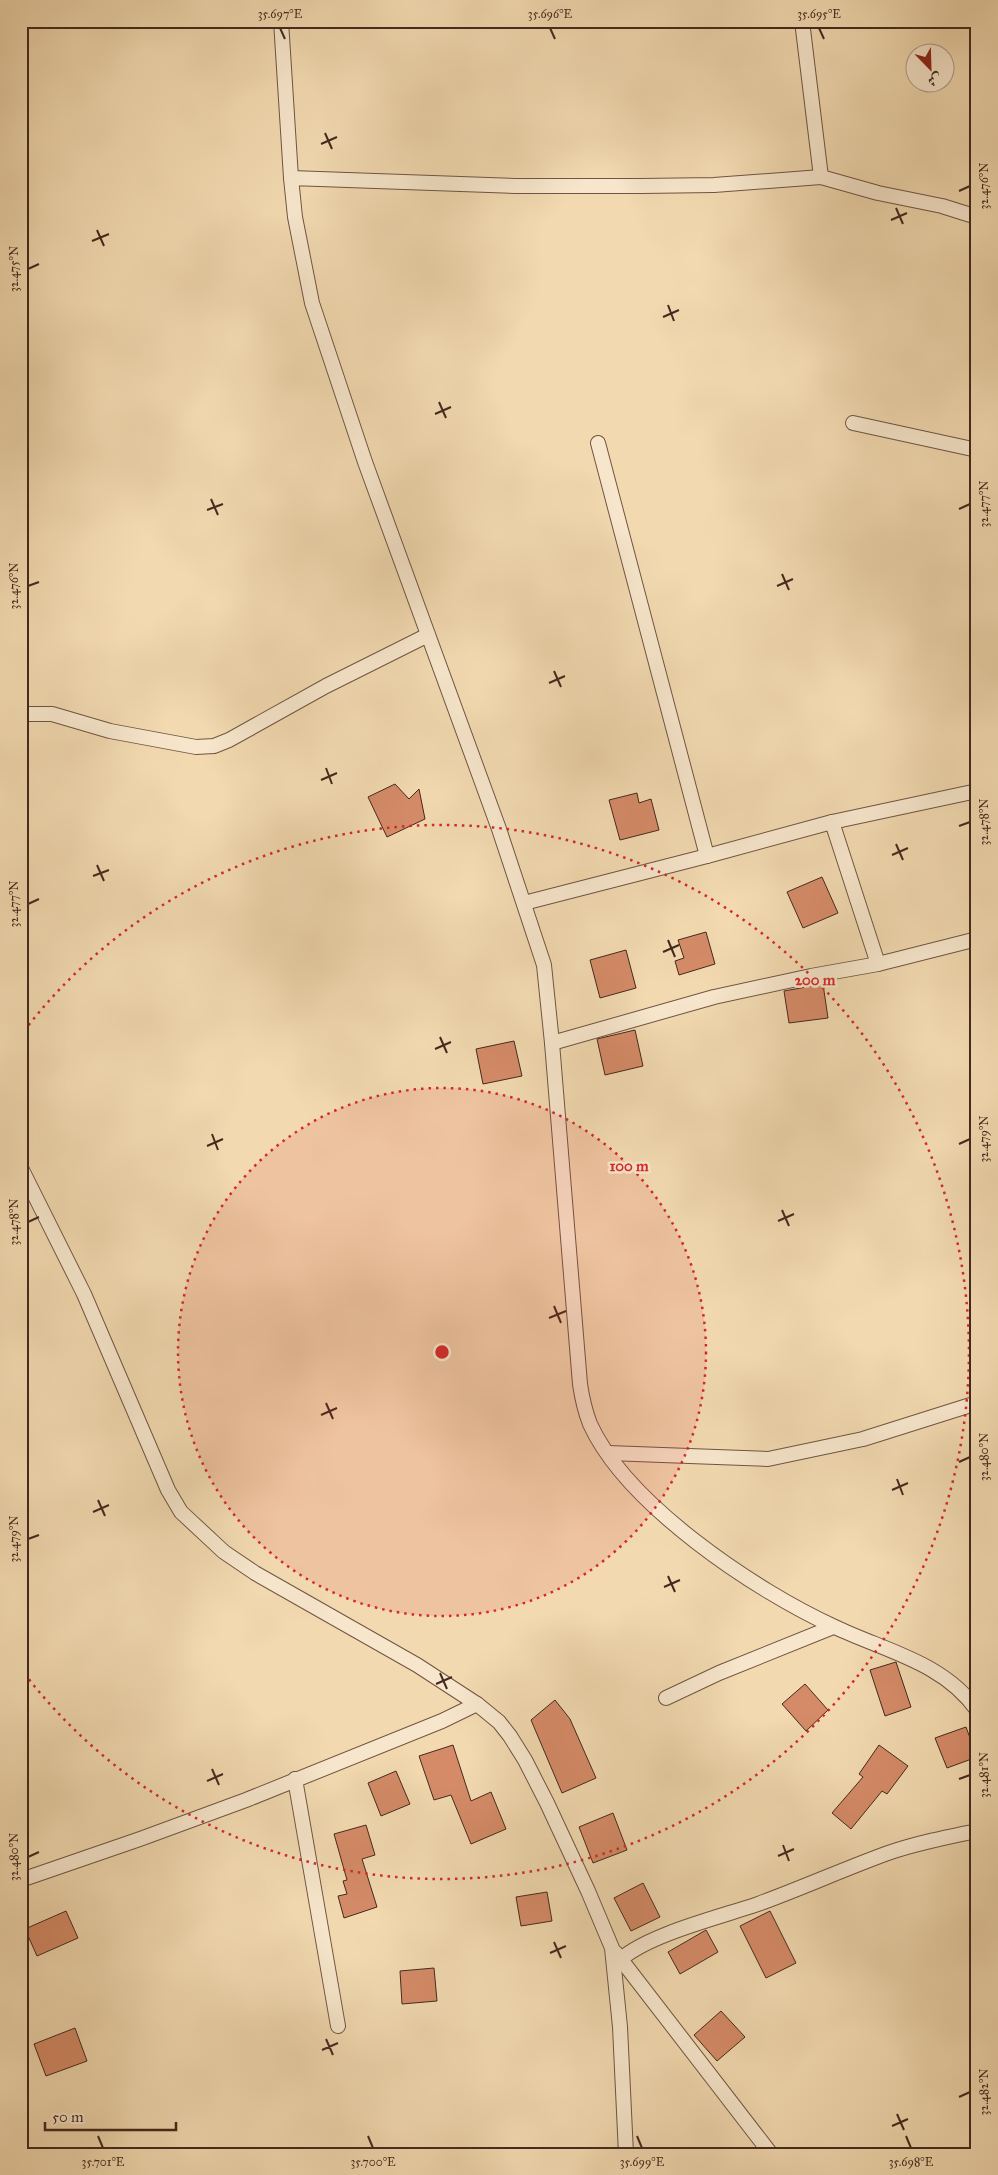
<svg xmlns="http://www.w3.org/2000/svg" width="998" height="2175" viewBox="0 0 998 2175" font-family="'IM FELL Great Primer',Amiri,serif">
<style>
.building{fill:#d58b68;stroke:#43291e}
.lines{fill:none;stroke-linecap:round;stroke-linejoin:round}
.minor-casing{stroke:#6f5542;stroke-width:16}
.minor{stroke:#f7e6cc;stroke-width:14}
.ticks{fill:none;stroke:#43291e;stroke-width:2}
.ring{fill:none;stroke:#d62828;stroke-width:2.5;stroke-dasharray:2.5 5}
.centre{fill:#d62828;stroke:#f7e6cc;stroke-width:2.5}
.ring-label{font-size:15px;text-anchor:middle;font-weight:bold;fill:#d62828;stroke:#f7e6cc;stroke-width:5;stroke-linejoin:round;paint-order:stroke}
.neatline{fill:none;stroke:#43291e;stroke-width:2}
.ticks-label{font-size:12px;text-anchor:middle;fill:#43291e}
</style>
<rect width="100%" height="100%" fill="#f2d9b0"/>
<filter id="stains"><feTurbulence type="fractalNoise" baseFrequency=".004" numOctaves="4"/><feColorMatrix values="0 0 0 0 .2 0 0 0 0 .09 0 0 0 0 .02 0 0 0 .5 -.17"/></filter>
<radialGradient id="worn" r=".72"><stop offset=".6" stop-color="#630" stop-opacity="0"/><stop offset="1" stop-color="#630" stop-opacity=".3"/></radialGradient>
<g class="building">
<path d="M395,784L409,799L419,789L425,819L387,837L368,797Z"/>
<path d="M637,793L639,803L651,799L659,830L620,840L609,800Z"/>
<path d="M822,877L838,913L803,928L787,892Z"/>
<path d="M706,932L715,964L679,975L675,961L684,958L678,940Z"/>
<path d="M626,950L636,988L600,998L590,960Z"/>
<path d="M823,984L828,1018L789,1023L784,991Z"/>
<path d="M635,1030L643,1066L605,1075L597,1039Z"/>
<path d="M514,1041L522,1076L483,1084L476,1049Z"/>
<path d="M896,1662L911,1707L885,1716L870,1670Z"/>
<path d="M805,1684L828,1710L806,1731L782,1704Z"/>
<path d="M555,1700L570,1719L596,1778L562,1793L531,1720Z"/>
<path d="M966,1727L977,1757L947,1768L935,1738Z"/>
<path d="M453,1745L471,1801L491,1792L506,1829L471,1844L451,1795L434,1800L419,1756Z"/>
<path d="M879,1745L908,1766L887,1794L882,1791L851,1829L832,1813L863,1777L859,1774Z"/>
<path d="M396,1771L410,1804L381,1816L368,1783Z"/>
<path d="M613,1813L627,1850L593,1863L579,1827Z"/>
<path d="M366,1825L375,1855L362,1859L377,1907L344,1918L338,1896L347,1894L343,1881L347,1880L334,1834Z"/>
<path d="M643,1883L660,1917L631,1931L614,1898Z"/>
<path d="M547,1892L552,1921L521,1926L516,1897Z"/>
<path d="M66,1911L78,1938L37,1956L25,1929Z"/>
<path d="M770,1911L796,1963L766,1978L740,1926Z"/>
<path d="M706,1930L718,1952L680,1974L668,1952Z"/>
<path d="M434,1968L437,2001L402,2004L400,1971Z"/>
<path d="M721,2011L745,2037L717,2061L694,2035Z"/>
<path d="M75,2028L87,2061L46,2076L34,2044Z"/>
</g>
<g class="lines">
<defs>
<g id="minor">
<path d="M281,21L291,178"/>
<path d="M802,21L821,177"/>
<path d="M977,217L942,206L878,193L821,177L714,185L641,186H515L291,178L295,217L312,303L365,462L499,829L544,965L552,1043L580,1384C582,1398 585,1411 590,1424C627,1505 756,1591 835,1627C885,1651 943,1662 977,1710"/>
<path d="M853,423L977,450"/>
<path d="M598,443L707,856L832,822L977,791"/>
<path d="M21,714H52L110,731L196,747L214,746L229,740L326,686L428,635"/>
<path d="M832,822L878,964"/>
<path d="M524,903L707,856"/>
<path d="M552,1043L714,997L811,976L878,964L977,939"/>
<path d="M21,1168L84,1294L168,1490L181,1512L224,1552L255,1573L417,1665L477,1704L499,1722L510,1736L525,1760L547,1803L588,1891L612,1948L620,2027L626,2154"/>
<path d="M608,1453L768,1459L863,1439L977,1403"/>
<path d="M666,1698L719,1673L833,1627"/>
<path d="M295,1779L338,2026"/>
<path d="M21,1880L140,1839L246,1800L442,1721L477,1704"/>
<path d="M616,1953L771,2154"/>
<path d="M621,1959C650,1934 720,1917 758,1904C802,1888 844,1869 888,1853C917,1843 947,1837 977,1831"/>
</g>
</defs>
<use href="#minor" class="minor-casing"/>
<use href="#minor" class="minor"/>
</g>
<path class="ticks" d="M280,28L285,39M550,28L555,39M819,28L824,39M325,133L332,149M321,144L337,137M959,191L970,186M896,208L903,224M891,220L907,213M97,230L104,246M92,241L109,234M28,269L39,264M668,305L674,321M663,317L679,310M439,402L446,418M435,414L451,407M211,499L218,515M959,509L970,504M207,510L223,504M782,574L789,590M28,586L39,582M777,586L793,579M554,671L561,687M549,683L565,676M326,768L332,784M321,780L337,773M959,826L970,822M896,844L903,860M892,855L908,848M97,865L104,881M93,876L109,870M28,904L39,899M668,940L675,957M663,952L679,945M440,1037L447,1053M435,1049L451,1042M212,1134L218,1150M959,1144L970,1139M207,1146L223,1139M782,1210L789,1226M778,1221L794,1214M28,1222L39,1217M554,1306L561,1323M549,1318L566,1311M326,1403L333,1419M321,1415L337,1408M959,1462L970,1457M897,1479L903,1495M892,1490L908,1483M98,1500L105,1516M93,1512L109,1505M28,1539L39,1535M668,1576L675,1592M664,1587L680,1580M440,1673L447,1689M436,1684L452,1677M212,1769L219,1785M959,1779L970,1775M207,1781L223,1774M783,1845L789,1861M778,1856L794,1849M28,1857L39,1852M554,1942L561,1958M550,1953L566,1946M326,2039L333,2055M322,2050L338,2043M959,2097L970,2092M897,2114L904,2130M892,2126L908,2119M98,2136L103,2148M368,2136L373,2148M637,2136L642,2148M906,2136L911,2148"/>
<circle cx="442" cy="1352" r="264" fill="#d62828" fill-opacity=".12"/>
<g class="ring">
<circle cx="442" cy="1352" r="264"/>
<path d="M24 1031A527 527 0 1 1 24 1673"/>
</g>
<circle cx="442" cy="1352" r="8" class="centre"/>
<g class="ring-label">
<text x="815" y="985">200 m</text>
<text x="629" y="1171">100 m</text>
</g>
<rect width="998" height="2175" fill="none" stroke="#f2d9b0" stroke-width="55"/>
<g transform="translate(930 68) rotate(157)"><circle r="24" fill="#f7e6cc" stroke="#af9a86"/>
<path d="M0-4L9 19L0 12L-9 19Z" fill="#8f2418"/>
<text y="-8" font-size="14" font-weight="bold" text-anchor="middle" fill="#43291e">ش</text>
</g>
<path d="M45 2122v8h131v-8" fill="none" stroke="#43291e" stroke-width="2.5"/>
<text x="52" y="2122" font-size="15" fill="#43291e" stroke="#f7e6cc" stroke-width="4" paint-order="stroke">50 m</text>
<rect x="28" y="28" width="942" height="2120" class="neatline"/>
<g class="ticks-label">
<text x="280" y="18">35.697°E</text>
<text x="550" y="18">35.696°E</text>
<text x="819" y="18">35.695°E</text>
<text transform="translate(984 186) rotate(-90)" y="4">32.476°N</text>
<text transform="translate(14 269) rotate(-90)" y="4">32.475°N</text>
<text transform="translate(984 504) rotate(-90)" y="4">32.477°N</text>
<text transform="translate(14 586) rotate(-90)" y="4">32.476°N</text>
<text transform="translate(984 822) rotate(-90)" y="4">32.478°N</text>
<text transform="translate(14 904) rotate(-90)" y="4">32.477°N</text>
<text transform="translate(984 1139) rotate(-90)" y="4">32.479°N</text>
<text transform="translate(14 1222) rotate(-90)" y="4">32.478°N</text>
<text transform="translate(984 1457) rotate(-90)" y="4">32.480°N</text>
<text transform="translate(14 1539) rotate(-90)" y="4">32.479°N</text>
<text transform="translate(984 1775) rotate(-90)" y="4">32.481°N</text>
<text transform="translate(14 1857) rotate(-90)" y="4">32.480°N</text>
<text transform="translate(984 2092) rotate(-90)" y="4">32.482°N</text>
<text x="103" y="2166">35.701°E</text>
<text x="373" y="2166">35.700°E</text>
<text x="642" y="2166">35.699°E</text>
<text x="911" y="2166">35.698°E</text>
</g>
<rect width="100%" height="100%" filter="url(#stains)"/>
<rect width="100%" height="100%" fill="url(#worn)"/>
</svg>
